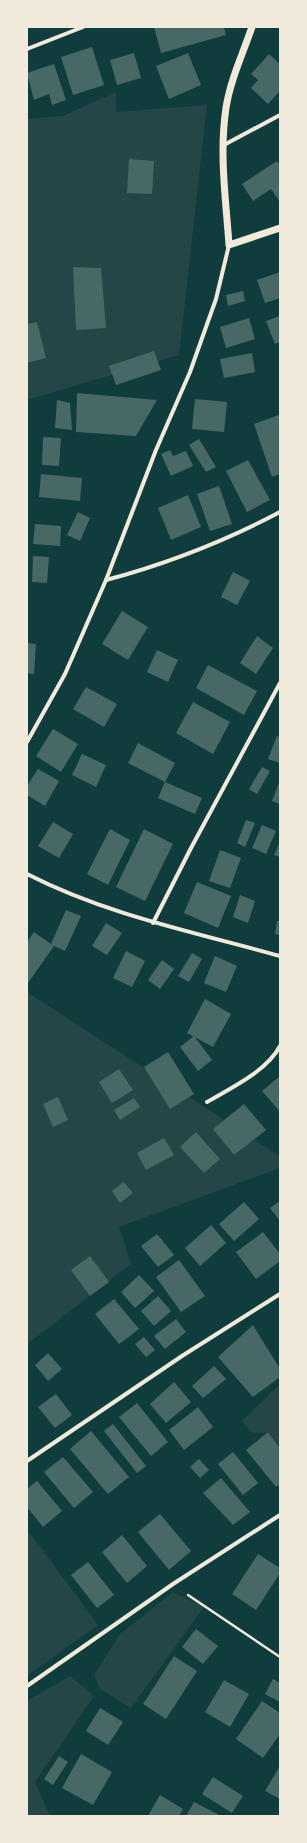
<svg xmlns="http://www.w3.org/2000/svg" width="307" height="1843" viewBox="0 0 307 1843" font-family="'Zilla Slab',serif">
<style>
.green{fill:#244646}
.building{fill:#486865}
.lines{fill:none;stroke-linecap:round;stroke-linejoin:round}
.path{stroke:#f1e9da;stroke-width:2.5}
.minor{stroke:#f1e9da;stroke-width:4}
.tertiary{stroke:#f1e9da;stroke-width:7}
</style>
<rect width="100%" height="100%" fill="#0f3d3e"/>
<g class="green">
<path d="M116,92V112L207,105L179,355L27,400V119L63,116Z"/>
<path d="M27,992L280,1156V1168L119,1227L131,1264L27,1344Z"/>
<path d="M280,1384V1446L268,1432L252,1433L242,1421Z"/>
<path d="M27,1529L98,1625L27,1676Z"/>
<path d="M173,1592L204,1607L131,1708L100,1689L94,1675L120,1634Z"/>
<path d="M70,1676L94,1696L35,1782L50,1816H27V1701Z"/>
</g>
<g class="building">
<path d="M154,27H224L226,35L161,53Z"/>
<path d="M92,47L104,85L73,95L61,57Z"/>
<path d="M134,53L141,78L117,85L110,60Z"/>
<path d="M188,53L201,85L169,99L156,66Z"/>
<path d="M269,54L280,64V91L268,104L251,88L258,80L251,74Z"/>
<path d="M54,64L66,100L52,105L49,94L34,100L27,73Z"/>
<path d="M129,159L154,161L152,194L127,193Z"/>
<path d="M277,161L280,166V202L271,189L253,201L242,184Z"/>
<path d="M73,267L101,268L106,328L76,330Z"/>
<path d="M280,272V298L265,303L257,280Z"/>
<path d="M243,291L245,301L228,306L226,295Z"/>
<path d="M280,316V342L275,344L266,321Z"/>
<path d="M249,318L255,339L226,348L220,327Z"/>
<path d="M37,322L46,358L27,363V324Z"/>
<path d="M154,351L161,370L116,385L109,366Z"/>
<path d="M252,353L255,372L224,378L220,359Z"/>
<path d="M77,393L157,400L136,436L76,432Z"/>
<path d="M195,399L227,402L224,432L192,429Z"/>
<path d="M57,400L70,403L72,430L55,428Z"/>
<path d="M279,415L280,474L272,477L254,424Z"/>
<path d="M43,437L61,438L59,466L42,465Z"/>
<path d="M199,439L216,467L206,472L189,445Z"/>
<path d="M170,450L173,456L186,451L193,466L171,476L161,454Z"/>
<path d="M248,460L270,500L247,512L226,471Z"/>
<path d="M41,474L82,478L80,501L39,497Z"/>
<path d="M219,486L232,524L210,531L197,494Z"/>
<path d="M188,495L201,527L171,540L158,508Z"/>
<path d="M78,512L90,518L80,541L67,535Z"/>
<path d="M35,524L61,526L60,546L33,544Z"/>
<path d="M33,556L49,557L47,583L32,582Z"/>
<path d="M233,572L250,581L237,605L221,597Z"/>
<path d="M122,611L148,627L128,660L102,644Z"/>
<path d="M257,636L273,648L256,674L240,663Z"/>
<path d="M27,643L36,644L34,674L27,673Z"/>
<path d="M157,650L178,660L168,682L147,672Z"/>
<path d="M208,665L257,691L244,715L196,688Z"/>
<path d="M86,687L117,704L104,727L73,709Z"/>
<path d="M193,702L230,722L213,754L176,733Z"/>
<path d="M53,729L78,744L61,772L36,756Z"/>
<path d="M277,736L280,737V763L268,759Z"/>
<path d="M138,743L175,763L165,782L128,763Z"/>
<path d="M82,754L106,765L96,787L72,775Z"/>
<path d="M262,767L270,771L257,794L249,789Z"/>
<path d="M38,769L59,781L45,806L27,795V786Z"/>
<path d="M280,780V804L272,801Z"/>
<path d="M165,782L202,798L195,814L158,798Z"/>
<path d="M246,820L255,823L245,847L237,843Z"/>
<path d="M53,822L73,834L59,858L38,846Z"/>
<path d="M262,825L276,831L266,854L252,848Z"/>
<path d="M110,829L130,840L108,885L87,874Z"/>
<path d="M144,829L173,844L145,901L116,887Z"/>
<path d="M280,842V857L274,855Z"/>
<path d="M220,850L241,858L230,888L209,881Z"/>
<path d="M197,882L231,896L218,928L184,913Z"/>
<path d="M240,895L255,901L248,923L233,917Z"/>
<path d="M66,910L81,916L65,951L54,946L28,983L27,982V942L34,932L51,944Z"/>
<path d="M277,921H280V935L275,934Z"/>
<path d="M106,923L122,933L107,955L92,946Z"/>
<path d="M126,951L145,961L132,987L113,978Z"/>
<path d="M192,953L202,959L189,982L178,976Z"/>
<path d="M215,956L237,966L226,992L204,983Z"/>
<path d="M162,960L174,969L160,989L148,980Z"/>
<path d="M205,999L231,1014L213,1047L187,1033Z"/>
<path d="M194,1036L212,1060L198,1071L180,1047Z"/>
<path d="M168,1052L194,1094L170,1109L144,1067Z"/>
<path d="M119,1069L133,1090L112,1103L99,1082Z"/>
<path d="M280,1076V1112L262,1091Z"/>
<path d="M58,1097L68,1120L53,1127L43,1104Z"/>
<path d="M134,1098L140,1107L120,1120L114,1110Z"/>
<path d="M244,1104L266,1130L234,1155L213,1129Z"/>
<path d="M196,1132L220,1159L204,1173L180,1147Z"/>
<path d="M164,1138L174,1155L146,1170L137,1153Z"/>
<path d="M124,1182L133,1193L120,1203L112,1191Z"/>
<path d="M280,1201V1221L270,1208Z"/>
<path d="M244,1202L259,1219L234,1241L219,1224Z"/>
<path d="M211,1225L226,1243L200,1266L185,1248Z"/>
<path d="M263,1232L280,1254V1261L256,1279L236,1252Z"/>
<path d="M157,1234L174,1255L158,1267L141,1246Z"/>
<path d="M90,1256L109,1282L90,1296L71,1270Z"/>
<path d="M179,1260L205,1296L181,1312L156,1277Z"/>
<path d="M139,1275L154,1291L135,1308L121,1292Z"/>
<path d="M158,1296L171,1311L154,1326L141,1311Z"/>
<path d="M114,1299L139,1329L119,1344L95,1314Z"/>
<path d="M176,1319L186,1332L165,1349L154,1336Z"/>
<path d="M253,1325L280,1369V1377L253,1397L218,1357Z"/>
<path d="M144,1337L155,1350L146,1357L135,1344Z"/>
<path d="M48,1353L62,1369L48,1381L35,1365Z"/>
<path d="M214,1366L226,1379L203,1398L192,1386Z"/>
<path d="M174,1382L191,1402L166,1423L150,1404Z"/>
<path d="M56,1394L72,1415L55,1428L38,1407Z"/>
<path d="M137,1403L168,1442L151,1456L119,1417Z"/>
<path d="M198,1407L213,1427L184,1450L169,1430Z"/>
<path d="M113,1424L146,1466L137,1473L104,1431Z"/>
<path d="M91,1431L129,1477L108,1494L70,1449Z"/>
<path d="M268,1432L280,1448V1484L276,1487L246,1450Z"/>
<path d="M233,1452L258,1483L243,1495L218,1464Z"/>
<path d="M63,1457L93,1492L74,1508L44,1472Z"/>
<path d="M199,1459L209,1470L200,1478L190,1467Z"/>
<path d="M221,1478L250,1512L233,1525L203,1493Z"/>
<path d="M37,1481L62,1511L43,1527L27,1507V1489Z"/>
<path d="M160,1514L191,1551L169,1570L138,1532Z"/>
<path d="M122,1535L147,1566L127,1583L102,1552Z"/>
<path d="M258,1554L280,1568V1573L256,1610L232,1594Z"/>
<path d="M88,1562L114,1595L97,1608L71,1575Z"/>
<path d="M196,1629L218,1646L203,1664L182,1647Z"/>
<path d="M174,1656L197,1671L166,1719L143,1704Z"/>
<path d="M273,1679L280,1683V1702L265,1694Z"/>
<path d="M224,1680L249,1694L230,1727L205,1712Z"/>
<path d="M262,1701L280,1713V1734L263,1758L236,1739Z"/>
<path d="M100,1708L123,1722L108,1745L86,1731Z"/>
<path d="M81,1754L112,1772L93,1805L62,1788Z"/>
<path d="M59,1756L68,1762L53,1785L44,1779Z"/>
<path d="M280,1766V1799L265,1791Z"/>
<path d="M213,1777L243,1796L232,1813L202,1794Z"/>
<path d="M160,1795L183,1809L179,1816H148Z"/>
<path d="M194,1802L221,1816H186Z"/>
</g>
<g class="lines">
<path class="path" d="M188,1595L280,1657"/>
<g class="minor">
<path d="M27,49L83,27"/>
<path d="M222,146L280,115"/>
<path d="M106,580C166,564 225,541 280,512"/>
<path d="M27,742L65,674L106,580L156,450L190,372L216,299L229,245"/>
<path d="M27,874C107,915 194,932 280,956"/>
<path d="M153,923L191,848L280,683"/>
<path d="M207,1102C231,1088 267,1071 280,1046"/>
<path d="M27,1461L182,1356L280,1294"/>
<path d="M27,1686L173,1584L280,1515"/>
</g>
<path class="tertiary" d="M252,27C243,53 230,81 226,108C219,154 226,200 229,245L280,228"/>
</g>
<rect width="307" height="1843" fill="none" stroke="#f1e9da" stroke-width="56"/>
</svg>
